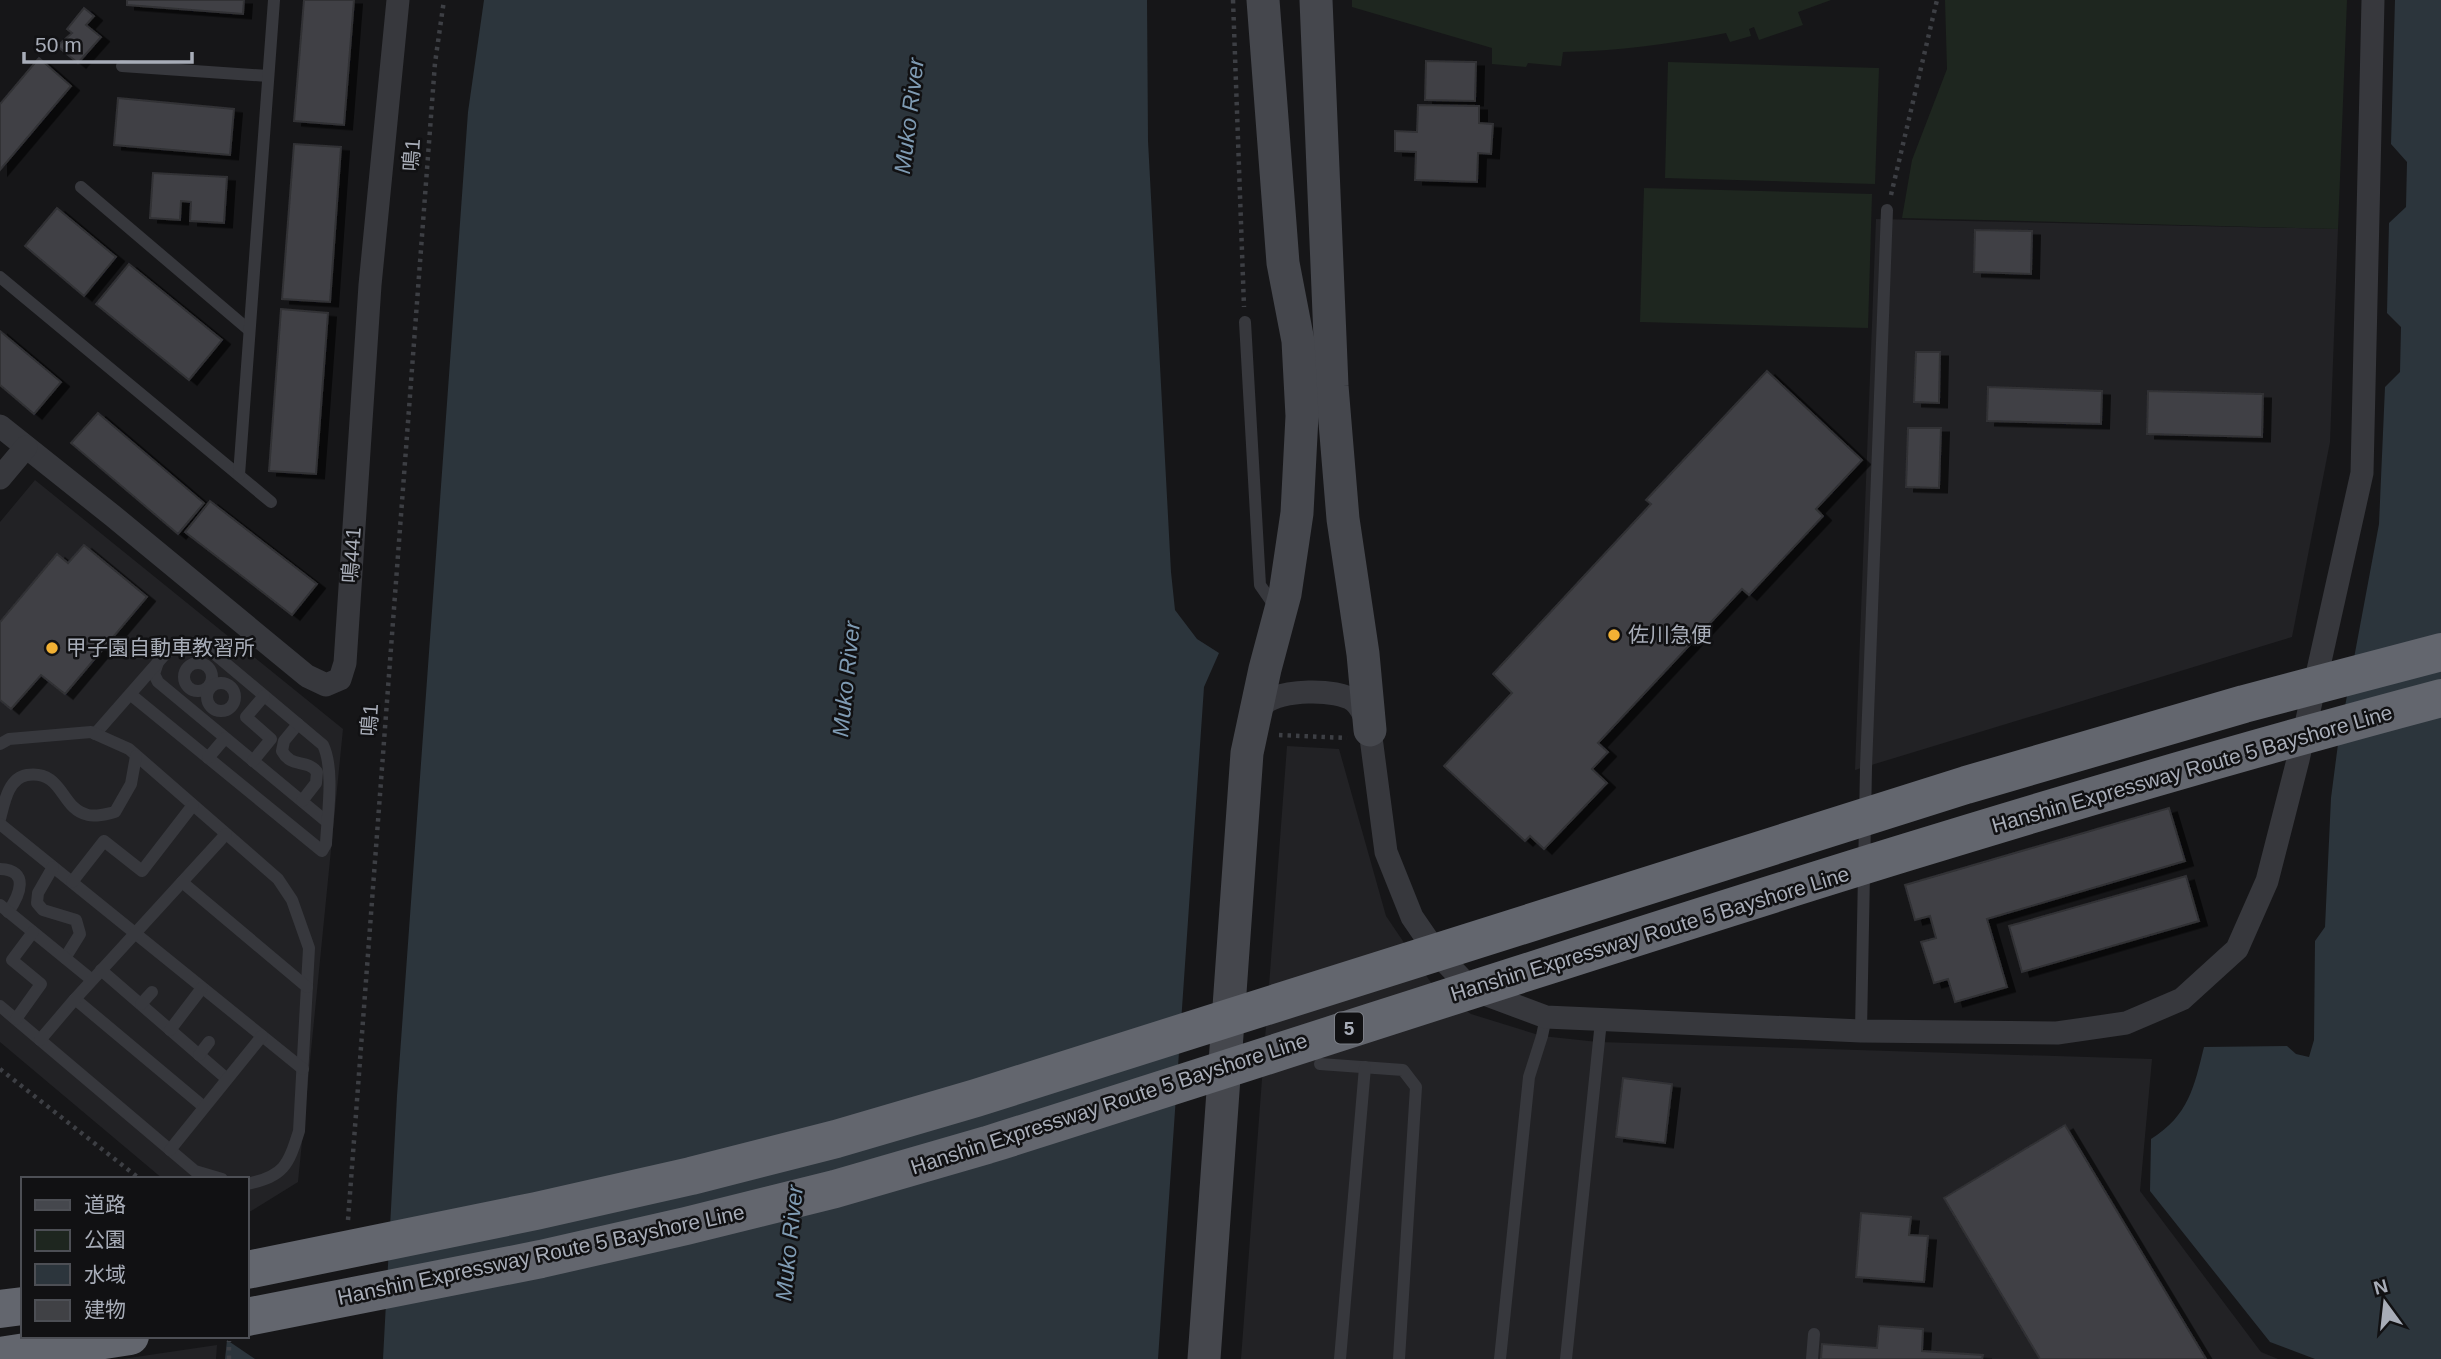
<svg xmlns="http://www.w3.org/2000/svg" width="2441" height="1359" viewBox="0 0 2441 1359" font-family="Helvetica,'Noto Sans JP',sans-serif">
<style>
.built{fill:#222225}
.green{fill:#1e261f}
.water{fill:#2c353c}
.building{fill:#404145;stroke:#303034;stroke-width:2;filter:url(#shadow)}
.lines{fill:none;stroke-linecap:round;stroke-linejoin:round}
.path{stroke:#3d3f44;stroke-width:4.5;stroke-dasharray:3.5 5;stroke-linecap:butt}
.lane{stroke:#37383d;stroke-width:12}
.street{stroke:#37383d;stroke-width:23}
.secondary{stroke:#45474d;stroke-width:33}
.highway{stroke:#63666e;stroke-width:38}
.poi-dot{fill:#f2b134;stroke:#111113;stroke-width:2.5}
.labels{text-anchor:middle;stroke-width:5;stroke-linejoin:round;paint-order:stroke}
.shield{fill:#111113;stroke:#7b7e86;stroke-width:2}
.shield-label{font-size:19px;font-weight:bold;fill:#a8adb8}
.street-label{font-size:21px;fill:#a8adb8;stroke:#111113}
.poi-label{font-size:21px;fill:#a8adb8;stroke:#111113;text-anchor:start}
.water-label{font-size:23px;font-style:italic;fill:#7f9bb3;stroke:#111113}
</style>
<defs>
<filter id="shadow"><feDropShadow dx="8" dy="4.5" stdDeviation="0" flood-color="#0009"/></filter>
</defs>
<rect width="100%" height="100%" fill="#161618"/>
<g class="built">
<path d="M1876,219L2338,229L2330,442L2292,637L1855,770Z"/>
<path d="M35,480L343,729L298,1182L251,1211L247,1212V1179H163L0,1042V522Z"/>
<path d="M1287,746L1339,749L1386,916L1434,987L1471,1014L1542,1036L1598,1042L2152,1059L2140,1191L2261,1352L2278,1359H1241Z"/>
<path d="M217,1345L216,1359H122Z"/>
</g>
<g class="green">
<path d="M1352,0H1831L1798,12L1803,25L1759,40L1754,27L1749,29L1751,36L1730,42L1726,33C1672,44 1618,51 1563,52L1561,66L1528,63L1526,67L1492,64V48L1352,7Z"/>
<path d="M1945,0H2347L2338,229L1902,218L1912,160L1947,69Z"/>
<path d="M1668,62L1879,68L1875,184L1665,178Z"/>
<path d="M1644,188L1872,194L1868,328L1640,322Z"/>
</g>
<g class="water">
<path d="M484,0H1147L1148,141L1171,572L1175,610L1197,639L1219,653L1204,687L1158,1359H383L397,1096L468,112Z"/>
<path d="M2395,0H2441V1359H2315L2270,1342L2150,1191L2151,1139C2189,1115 2194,1087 2204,1047L2287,1046L2296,1054L2309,1057L2314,1040L2315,941L2325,927L2331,798L2338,744L2379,524L2385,387L2400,372L2401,327L2387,313L2389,223L2406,207L2407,162L2391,144Z"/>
<path d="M227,1340L255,1359H225Z"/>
</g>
<g class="building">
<path d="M127,0H244L243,14L127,5Z"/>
<path d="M304,0H354L344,125L294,121Z"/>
<path d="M84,8L94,16L86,25L101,37L78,63L57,46L72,33L67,29Z"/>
<path d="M39,58L71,86L0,170V104Z"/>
<path d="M1426,61L1476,62L1475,101L1425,100Z"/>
<path d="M118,98L234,109L230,155L114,145Z"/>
<path d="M1418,105L1479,106V123L1493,124L1491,154L1478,153L1477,182L1415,180L1416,152L1395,151V131L1417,132Z"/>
<path d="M294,144L341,147L330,302L282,299Z"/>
<path d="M153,173L227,177L224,223L190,221L191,202L181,201L180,220L150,218Z"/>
<path d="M57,208L116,257L84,296L25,246Z"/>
<path d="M1975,230L2032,231L2031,274L1974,272Z"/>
<path d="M129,264L222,340L189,380L96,304Z"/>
<path d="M281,309L328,313L316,474L269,471Z"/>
<path d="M0,331L61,382L34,414L0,385Z"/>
<path d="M1916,352H1940L1939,403L1914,402Z"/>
<path d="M1767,371L1862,460L1816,509L1823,516L1749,595L1742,589L1598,743L1608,752L1592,769L1607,783L1544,849L1530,836L1525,841L1444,766L1512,693L1493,674L1651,504L1646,500Z"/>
<path d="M1988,387L2102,391L2101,424L1987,421Z"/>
<path d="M2148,391L2263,394L2262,437L2147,434Z"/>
<path d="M98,413L204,503L178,534L71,443Z"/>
<path d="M1908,428H1941L1939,488L1906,487Z"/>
<path d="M210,501L317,584L292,615L185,532Z"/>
<path d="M84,545L147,597L65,694L41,675L11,709L0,700V622L57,554L68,563Z"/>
<path d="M2169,808L2185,861L1987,919L2007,987L1955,1002L1948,979L1934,983L1921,942L1936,938L1930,916L1915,920L1905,885Z"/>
<path d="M2186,876L2199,921L2022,972L2009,926Z"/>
<path d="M1623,1078L1672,1084L1665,1143L1616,1137Z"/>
<path d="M2065,1125L2206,1359H2040L1944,1198Z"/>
<path d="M1861,1213L1911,1217L1909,1235L1928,1236L1924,1282L1856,1277Z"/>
<path d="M1879,1326L1923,1329L1922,1351L1983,1355L1982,1359H1821L1822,1344L1877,1348Z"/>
</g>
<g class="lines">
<g class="path">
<path d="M1233,0L1244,307"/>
<path d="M1891,195L1937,0"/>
<path d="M1279,735L1347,738"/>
<path d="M0,1069L140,1179"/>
<path d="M348,1220L435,63L444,0"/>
<path d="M229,1359V1341"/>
</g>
<g class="lane">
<path d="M122,66L268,76"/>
<path d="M81,187L249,330"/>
<path d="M0,277L271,502"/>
<path d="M1245,322L1260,585L1276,608"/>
<path d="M239,475L274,0"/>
<path d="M158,662L154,674L158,682L327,822"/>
<circle cx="198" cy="677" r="14"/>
<circle cx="221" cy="697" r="14"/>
<path d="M298,724L284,741L282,751C292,769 306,758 317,772L316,783L302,801"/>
<path d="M95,734L167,652L182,645L197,644L211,651L323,745C335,770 327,817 326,844L322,851L130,694"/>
<path d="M0,744L9,739L91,732L129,749L278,879L292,900L309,948L299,1131C288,1166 284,1176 247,1184"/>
<path d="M208,758L225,738"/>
<path d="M253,761L271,739L246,717L264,696"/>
<path d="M0,819C4,804 8,778 27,775C64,770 60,809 88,815C97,817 106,814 115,812L131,784L136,756"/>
<path d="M0,824L303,1069"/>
<path d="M53,867L38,893L37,903L43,910L76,920L80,934L65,958"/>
<path d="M0,869C30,870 20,895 8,912"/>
<path d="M72,882L104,841L142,871L193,805"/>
<path d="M182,882L307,987"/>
<path d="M0,905L92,980"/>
<path d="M101,970L227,1079"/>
<path d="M75,999L204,1107"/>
<path d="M141,1004L152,992"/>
<path d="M0,1006L195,1171L222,1179"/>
<path d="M16,1019L41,984L12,960L33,932"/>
<path d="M170,1030L202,988"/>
<path d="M1861,1031L1866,768L1887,210"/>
<path d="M40,1040L75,999L226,834"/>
<path d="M199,1055L209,1042"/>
<path d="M1320,1064L1403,1070L1416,1087L1399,1359"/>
<path d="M170,1150L262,1036"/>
<path d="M1340,1359L1365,1067"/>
<path d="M1500,1359L1529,1077L1542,1036L1546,1017"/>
<path d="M1566,1359L1601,1021"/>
<path d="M1812,1359L1814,1334"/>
</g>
<g class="street">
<path d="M0,426L113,516L307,676L326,685L340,679L345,663L370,285L398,0"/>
<path d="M0,478L26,447"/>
<path d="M1256,719C1258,714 1261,708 1264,704C1279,689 1338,688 1354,701C1363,708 1366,721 1370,730L1386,852L1412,917L1436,952L1471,989L1546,1017L1861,1031L2057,1033L2126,1023L2182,999L2237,949L2267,881L2298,760L2362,473L2373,0"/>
</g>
<g class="secondary">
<path d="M1316,0L1332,386L1343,519L1363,654L1370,730"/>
<path d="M1204,1359L1247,753L1265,669L1285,594L1297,513L1302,416L1298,341L1283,263L1263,0"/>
</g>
<g class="highway">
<path d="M247,1270L536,1211L691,1176L836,1139L976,1098L1966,785L2244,704L2441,652"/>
<path d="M0,1309L23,1306"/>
<path d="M247,1317L541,1259L686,1226L835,1189L987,1145C1470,993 1951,828 2441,698"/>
<path d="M0,1356L130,1336"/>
</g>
</g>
<g class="poi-dot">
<circle cx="1614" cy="635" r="7"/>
<circle cx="52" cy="648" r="7"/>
</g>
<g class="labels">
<rect class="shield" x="1335" y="1012.5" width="28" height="31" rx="5"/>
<g class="shield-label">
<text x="1349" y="1035">5</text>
</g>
<g class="street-label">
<text transform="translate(412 155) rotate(-86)" y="7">鳴1</text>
<text transform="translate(352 555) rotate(-86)" y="7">鳴441</text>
<text transform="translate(370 720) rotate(-86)" y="7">鳴1</text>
<text transform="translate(2192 769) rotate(-16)" y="7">Hanshin Expressway Route 5 Bayshore Line</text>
<text transform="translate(1650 934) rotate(-17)" y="7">Hanshin Expressway Route 5 Bayshore Line</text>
<text transform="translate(1109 1104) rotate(-18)" y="7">Hanshin Expressway Route 5 Bayshore Line</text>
<text transform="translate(541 1255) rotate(-12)" y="7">Hanshin Expressway Route 5 Bayshore Line</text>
</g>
<g class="poi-label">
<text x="1628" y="642">佐川急便</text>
<text x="66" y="655">甲子園自動車教習所</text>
</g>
<g class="water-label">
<text transform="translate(909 116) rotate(-83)" y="8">Muko River</text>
<text transform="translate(846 679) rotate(-84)" y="8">Muko River</text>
<text transform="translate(789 1243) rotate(-84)" y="8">Muko River</text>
</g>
</g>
<rect x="21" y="1177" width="228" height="161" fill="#111113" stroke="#4d4f55" stroke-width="2"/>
<rect x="35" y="1200" width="35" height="10" fill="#45474d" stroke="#4d4f55" stroke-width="2"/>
<text x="84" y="1212" font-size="21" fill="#a8adb8">道路</text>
<rect x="35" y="1230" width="35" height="21" fill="#1e261f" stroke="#4d4f55" stroke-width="2"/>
<text x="84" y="1247" font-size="21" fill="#a8adb8">公園</text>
<rect x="35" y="1264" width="35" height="21" fill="#2c353c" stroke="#4d4f55" stroke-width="2"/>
<text x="84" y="1282" font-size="21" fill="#a8adb8">水域</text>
<rect x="35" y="1300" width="35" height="21" fill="#404145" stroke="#4d4f55" stroke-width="2"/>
<text x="84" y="1317" font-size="21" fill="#a8adb8">建物</text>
<g transform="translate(2385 1303) rotate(345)" stroke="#111113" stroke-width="5" paint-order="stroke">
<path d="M0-5L12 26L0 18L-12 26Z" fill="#a8adb8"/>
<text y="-10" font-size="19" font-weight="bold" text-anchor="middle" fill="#a8adb8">N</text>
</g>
<path d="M24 52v10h168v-10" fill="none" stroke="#a8adb8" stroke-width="3.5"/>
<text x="35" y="52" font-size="21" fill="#a8adb8" stroke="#111113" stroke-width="5" paint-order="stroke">50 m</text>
</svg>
